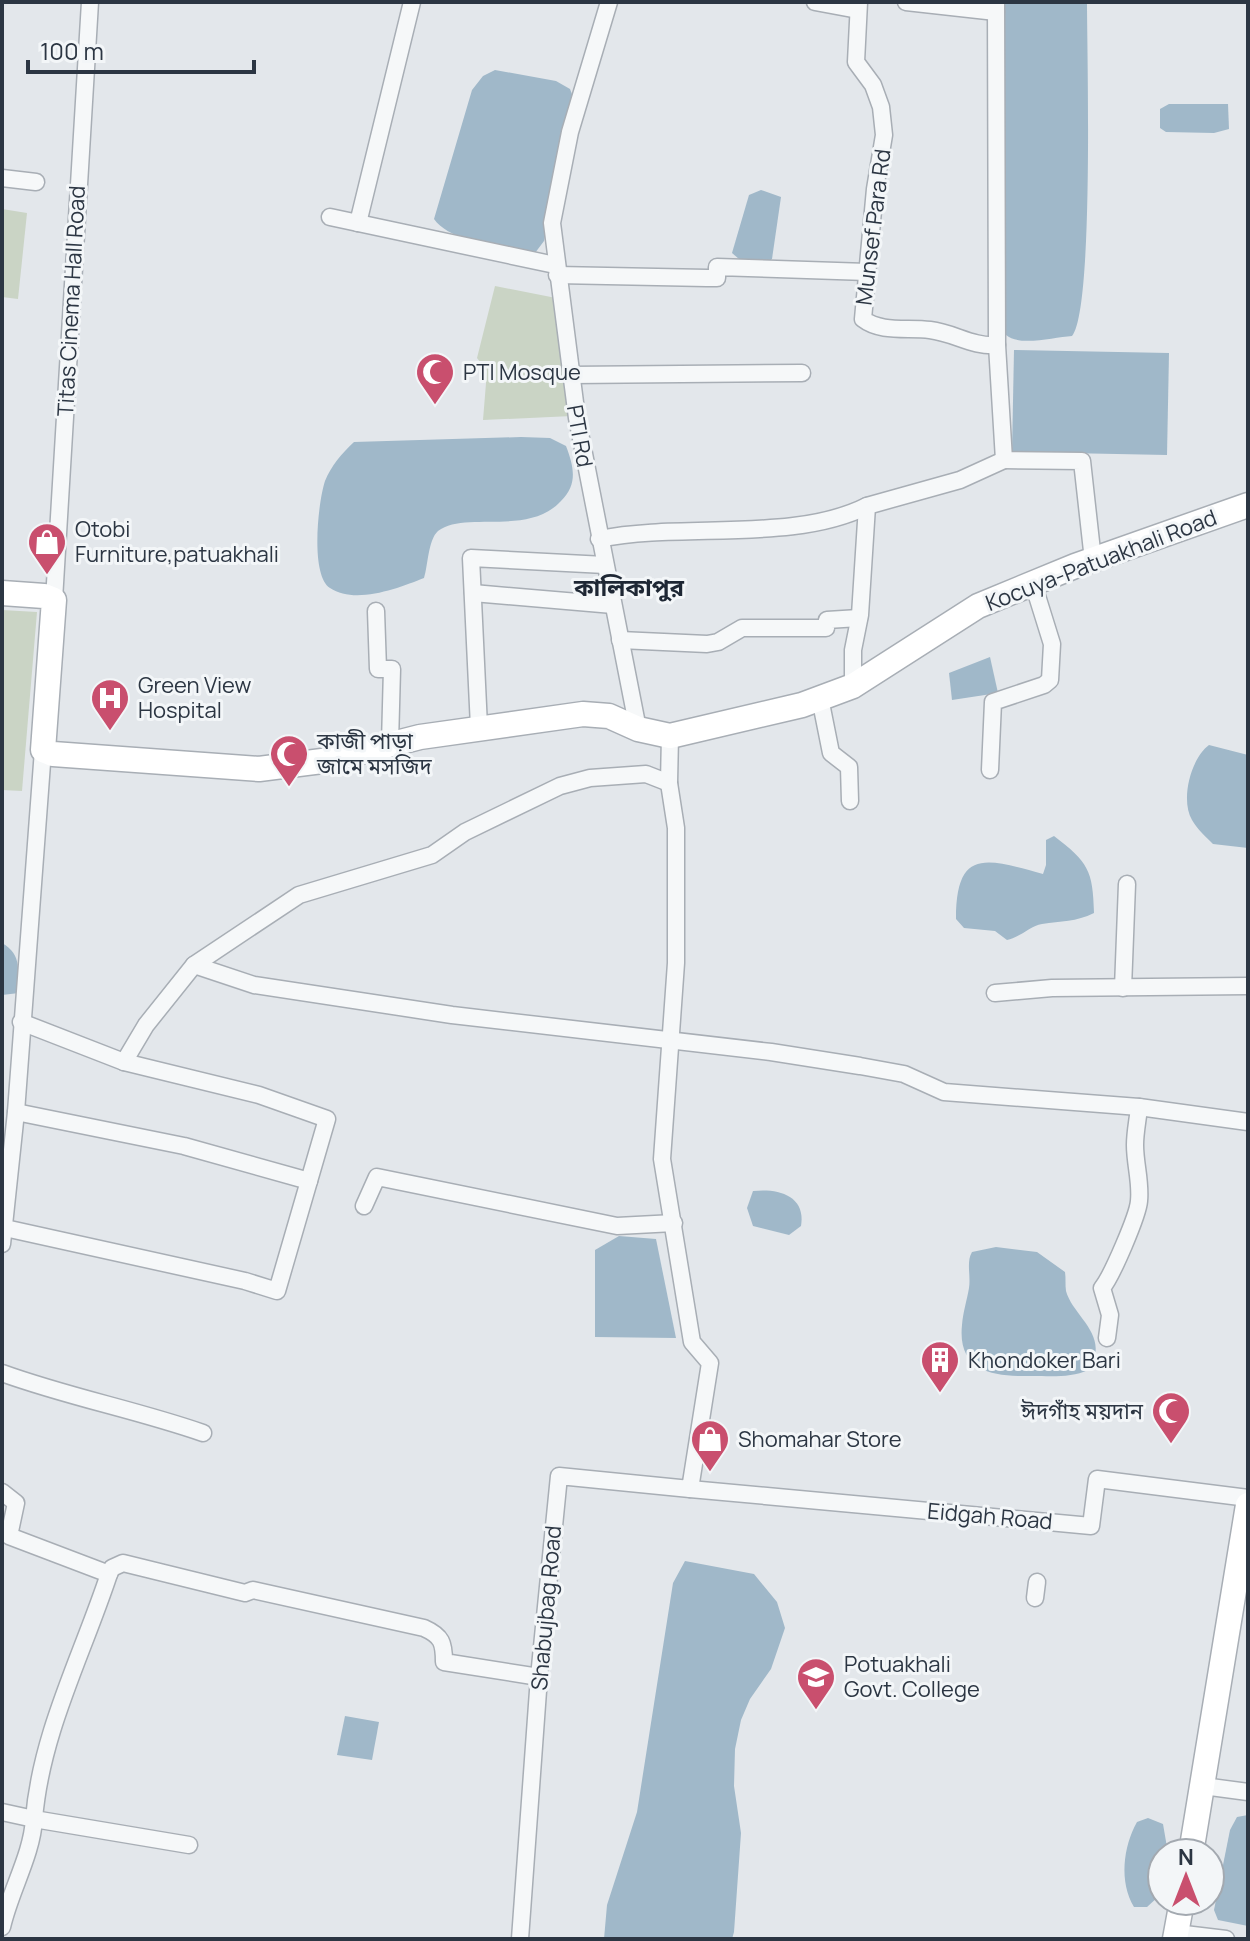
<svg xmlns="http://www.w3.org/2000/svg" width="1250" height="1941" viewBox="0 0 1250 1941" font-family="Manrope,'Noto Sans Bengali',sans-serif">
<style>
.green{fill:#cad4c5}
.water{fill:#a0b8c9}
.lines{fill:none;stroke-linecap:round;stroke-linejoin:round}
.street-casing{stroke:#a8aeb5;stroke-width:19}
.secondary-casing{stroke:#a8aeb5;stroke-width:27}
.street{stroke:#f6f8f9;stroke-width:16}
.secondary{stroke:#fff;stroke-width:24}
.labels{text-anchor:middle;stroke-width:6;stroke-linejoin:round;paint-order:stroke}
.street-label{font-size:22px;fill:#2c3643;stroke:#f3f6f8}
.poi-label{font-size:22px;fill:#2c3643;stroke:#f3f6f8;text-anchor:start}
.neighbourhood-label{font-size:24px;font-weight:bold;fill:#1e2734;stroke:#f3f6f8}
</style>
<rect width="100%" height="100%" fill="#e3e7eb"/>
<g class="green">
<path d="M2,209L27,213L18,299L2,297Z"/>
<path d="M495,286L556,298L572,416L483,420L487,371L477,358Z"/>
<path d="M2,610L37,612L22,791L2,790Z"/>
</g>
<g class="water">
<path d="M996,2H1087C1087,51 1094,310 1072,336C1054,337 1020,347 1006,335Z"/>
<path d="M495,70L556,81L570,89L575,102L544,241L535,253C506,247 452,244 434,219L472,90L483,76Z"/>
<path d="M1169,104H1228L1229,129L1214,133L1166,132L1160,128V109Z"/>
<path d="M761,190L781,197L772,259L767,263L739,259L732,253L749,195Z"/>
<path d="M1014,350L1169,353L1167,455L1012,452Z"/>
<path d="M521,437L550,438L566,446C574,467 578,484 561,501C528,537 465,510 438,531C428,540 428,566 424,578C399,588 355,605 330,588C310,575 318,502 325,481C331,466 342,453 354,442Z"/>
<path d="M990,657L998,693L952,700L949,673Z"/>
<path d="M1209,745L1248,755V848L1213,844C1206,837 1197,829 1192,820C1180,800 1191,758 1209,745Z"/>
<path d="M1054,836C1088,862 1093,870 1094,913C1076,922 1061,921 1042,924C1030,926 1021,937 1007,940L995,931L964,928L956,919C956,847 987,859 1043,874L1046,865V840Z"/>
<path d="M2,943C23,955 17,971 19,993L2,995Z"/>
<path d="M753,1191C779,1188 806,1196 801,1226L789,1235L753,1226L747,1208Z"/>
<path d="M619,1236L656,1239L676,1338L595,1337V1250Z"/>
<path d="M996,1247L1037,1252L1065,1272C1066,1278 1065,1285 1066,1291C1073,1317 1112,1336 1088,1370C1072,1378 1050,1376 1033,1376C996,1377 957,1373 962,1325C963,1312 967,1300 969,1288C971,1276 966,1262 972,1252Z"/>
<path d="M685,1561L754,1574L777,1602L785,1628L771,1669L750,1699L741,1720L735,1749L734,1786L741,1833L734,1932L732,1939H604L607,1905L637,1812L673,1583Z"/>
<path d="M345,1716L379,1722L372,1760L337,1755Z"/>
<path d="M1248,1815V1926L1218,1920L1214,1910L1230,1830L1237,1817Z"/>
<path d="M1148,1818L1163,1824L1168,1853H1162L1159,1896L1147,1907H1134C1119,1882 1123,1847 1137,1822Z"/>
</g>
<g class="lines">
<defs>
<g id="street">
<path d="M609,2L570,132L552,223L577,418L638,729"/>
<path d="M815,2L858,10"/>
<path d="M859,2L856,62L873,85L881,107L884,135L875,189L863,319C881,333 908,327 930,330C955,333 972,347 997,345"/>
<path d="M906,2L996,12"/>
<path d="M996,2L997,345L1004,460L1082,461L1093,560"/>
<path d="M2,178L36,182"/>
<path d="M330,217L555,265"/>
<path d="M358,223L412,2"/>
<path d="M557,275L707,278H717V267L867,272"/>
<path d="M571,375L802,373"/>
<path d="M599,539C683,522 793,543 867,506"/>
<path d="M473,593L613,605"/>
<path d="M54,600L90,2"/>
<path d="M376,611L378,669H392L390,743"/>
<path d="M620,640L707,644L718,642L742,628H826L827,620L859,618"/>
<path d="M853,686V650L860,615L867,506L960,480L1004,460"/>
<path d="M820,698L831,753L849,767L850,801"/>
<path d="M479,727L471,558L605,565"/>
<path d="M990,770L993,702L1044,685L1050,680L1052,644L1033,583"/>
<path d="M194,965L254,985L452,1015L771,1052L860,1066L904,1074L944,1092L1139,1107L1248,1122"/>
<path d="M1123,988L1127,884"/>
<path d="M995,993L1052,988L1248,986"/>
<path d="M124,1062L146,1025L194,965L299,895L432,855L465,832L560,786L590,778L646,774L669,783"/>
<path d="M16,1112L184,1146L309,1181"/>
<path d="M364,1206L377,1177L617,1226L674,1223"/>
<path d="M5,1228L245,1281L277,1291L327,1119L259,1095L124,1062L21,1022"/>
<path d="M2,1244L16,1112L43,750"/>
<path d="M1107,1338L1110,1315L1102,1288C1112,1276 1138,1215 1139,1201C1141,1182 1135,1164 1135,1145C1135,1132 1138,1119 1139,1107"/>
<path d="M2,1373C68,1397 137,1410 203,1433"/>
<path d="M690,1489L1091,1526L1097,1479L1248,1498"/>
<path d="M2,1492L16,1503L9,1536L109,1574L112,1568L123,1563L245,1593L253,1590L424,1628C442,1636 444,1643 444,1662L539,1677"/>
<path d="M109,1574C82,1656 41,1733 34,1819L189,1845"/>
<path d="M1035,1598L1037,1582"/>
<path d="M1203,1786L1248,1792"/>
<path d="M2,1812L34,1819C32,1855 10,1891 2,1927"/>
<path d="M1176,1933L1226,1939"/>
<path d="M520,1939L539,1677L559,1476L690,1489L710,1363L692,1342L662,1159L676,963V828L669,783L670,736"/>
</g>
<g id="secondary">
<path d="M2,593L44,596L54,600L43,750L53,754L259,769L330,760L420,737L583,714L609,716L638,729L670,736L802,705L853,686L978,606L1075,566L1248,505"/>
<path d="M1191,1853L1248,1505"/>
<path d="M1175,1939L1182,1901"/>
</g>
</defs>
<use href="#street" class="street-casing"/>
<use href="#secondary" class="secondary-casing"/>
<use href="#street" class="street"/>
<use href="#secondary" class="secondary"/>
</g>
<defs>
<symbol id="mosque-pin" viewBox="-11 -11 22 30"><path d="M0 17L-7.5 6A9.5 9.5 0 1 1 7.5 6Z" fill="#c94f6e" stroke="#f3f6f8"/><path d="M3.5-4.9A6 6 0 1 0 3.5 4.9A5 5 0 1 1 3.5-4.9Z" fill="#fff"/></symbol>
<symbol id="shop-pin" viewBox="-11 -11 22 30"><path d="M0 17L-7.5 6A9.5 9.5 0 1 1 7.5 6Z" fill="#c94f6e" stroke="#f3f6f8"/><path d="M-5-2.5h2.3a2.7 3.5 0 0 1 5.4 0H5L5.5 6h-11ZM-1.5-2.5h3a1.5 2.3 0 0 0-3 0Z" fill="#fff"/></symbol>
<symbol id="hospital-pin" viewBox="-11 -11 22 30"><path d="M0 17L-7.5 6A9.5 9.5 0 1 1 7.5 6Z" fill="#c94f6e" stroke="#f3f6f8"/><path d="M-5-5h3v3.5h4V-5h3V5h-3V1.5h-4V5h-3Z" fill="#fff"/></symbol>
<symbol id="building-pin" viewBox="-11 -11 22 30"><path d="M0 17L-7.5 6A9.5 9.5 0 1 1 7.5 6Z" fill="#c94f6e" stroke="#f3f6f8"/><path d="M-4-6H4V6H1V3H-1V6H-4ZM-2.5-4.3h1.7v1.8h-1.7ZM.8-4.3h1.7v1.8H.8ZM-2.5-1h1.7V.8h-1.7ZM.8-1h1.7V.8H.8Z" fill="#fff"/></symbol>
<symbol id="university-pin" viewBox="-11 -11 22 30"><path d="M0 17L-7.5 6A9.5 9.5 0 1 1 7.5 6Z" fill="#c94f6e" stroke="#f3f6f8"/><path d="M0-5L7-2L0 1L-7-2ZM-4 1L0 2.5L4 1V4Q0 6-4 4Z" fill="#fff"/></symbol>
</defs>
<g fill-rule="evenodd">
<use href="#mosque-pin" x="413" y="350" width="44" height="60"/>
<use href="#shop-pin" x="25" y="520" width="44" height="60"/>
<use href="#hospital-pin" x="88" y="676" width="44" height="60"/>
<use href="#mosque-pin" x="267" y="732" width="44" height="60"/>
<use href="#building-pin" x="918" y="1338" width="44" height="60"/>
<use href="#mosque-pin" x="1149" y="1389" width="44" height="60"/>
<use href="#shop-pin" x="688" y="1417" width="44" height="60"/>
<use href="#university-pin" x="794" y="1655" width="44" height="60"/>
</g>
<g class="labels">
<g class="street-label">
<text transform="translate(873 227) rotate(-83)" y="8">Munsef Para Rd</text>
<text transform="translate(71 301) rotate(-87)" y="8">Titas Cinema Hall Road</text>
<text transform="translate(580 436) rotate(80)" y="8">PTI Rd</text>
<text transform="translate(1101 560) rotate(-21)" y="8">Kocuya-Patuakhali Road</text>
<text transform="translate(990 1516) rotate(5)" y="8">Eidgah Road</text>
<text transform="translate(546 1608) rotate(-85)" y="8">Shabujbag Road</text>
</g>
<g class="poi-label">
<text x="463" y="380">PTI Mosque</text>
<text x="75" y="537">Otobi<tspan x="75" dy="25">Furniture,patuakhali</tspan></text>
<text x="138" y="693">Green View<tspan x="138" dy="25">Hospital</tspan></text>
<text x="317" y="749">কাজী পাড়া<tspan x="317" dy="25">জামে মসজিদ</tspan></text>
<text x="968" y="1368">Khondoker Bari</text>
<text x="1143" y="1419" text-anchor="end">ঈদগাঁহ ময়দান</text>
<text x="738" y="1447">Shomahar Store</text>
<text x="844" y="1672">Potuakhali<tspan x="844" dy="25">Govt. College</tspan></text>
</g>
<g class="neighbourhood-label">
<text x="629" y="596">কালিকাপুর</text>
</g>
</g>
<rect width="1250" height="1941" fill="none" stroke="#2c3643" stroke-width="8"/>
<g transform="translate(1186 1877)"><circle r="38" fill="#f3f6f8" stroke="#a3a9b0" stroke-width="2"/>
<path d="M0-6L14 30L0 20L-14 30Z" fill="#c94f6e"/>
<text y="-12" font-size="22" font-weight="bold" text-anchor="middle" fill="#2c3643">N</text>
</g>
<path d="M28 60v12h226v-12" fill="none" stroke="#2c3643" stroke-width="4"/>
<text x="40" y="60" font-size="24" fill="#2c3643" stroke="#f3f6f8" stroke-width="6" paint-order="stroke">100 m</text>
</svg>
